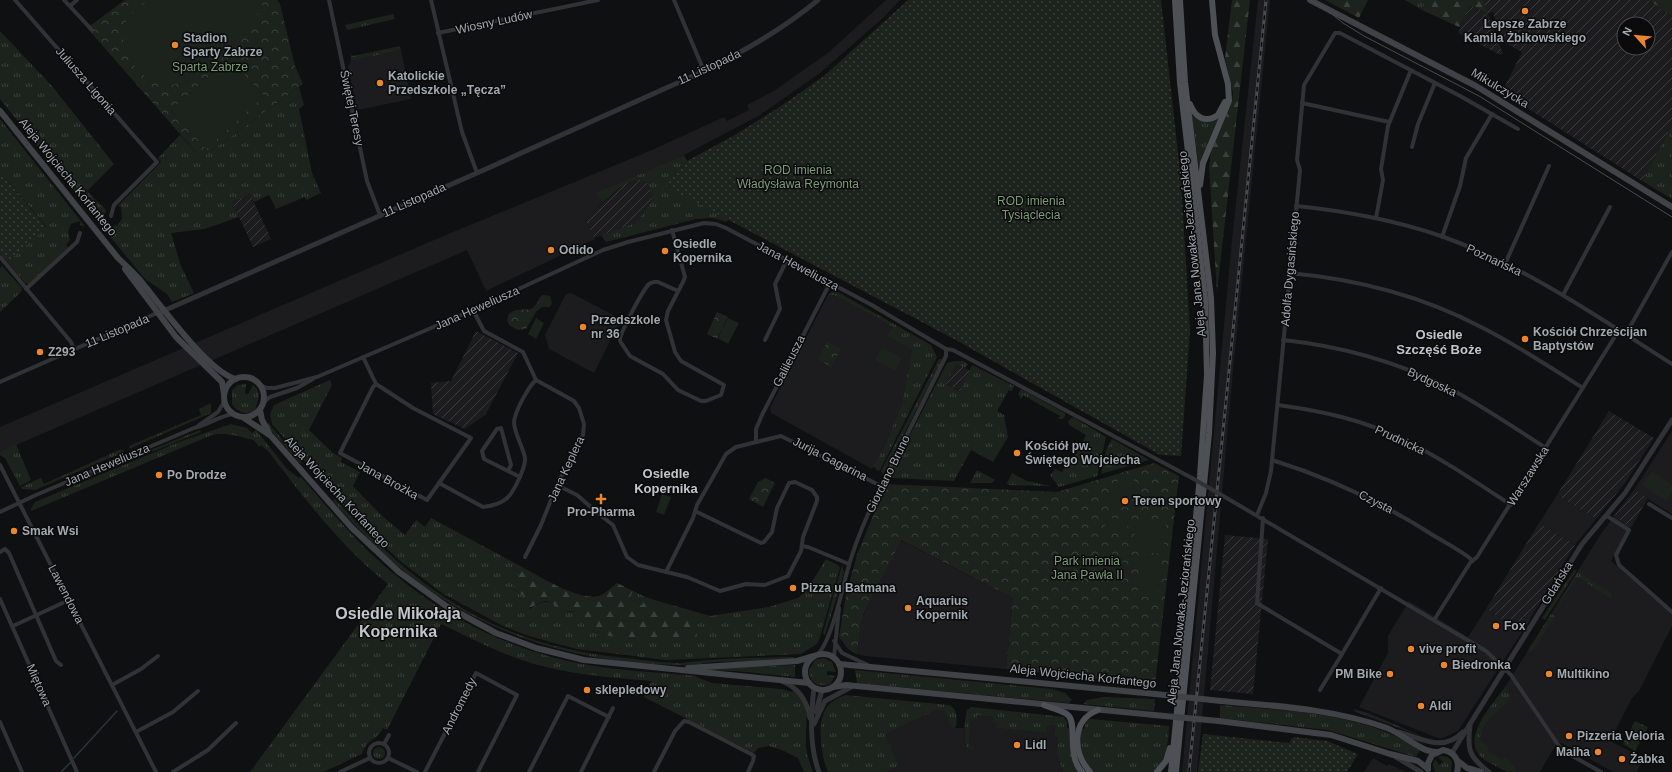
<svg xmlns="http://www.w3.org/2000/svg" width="1672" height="772" viewBox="0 0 1672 772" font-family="Arial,sans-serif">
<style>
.built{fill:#1c1c1e}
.industrial{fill:url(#industrial-furrows);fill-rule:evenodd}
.grass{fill:url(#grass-tufts)}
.forest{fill:url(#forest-firs)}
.park{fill:url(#park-crowns)}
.garden{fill:url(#garden-dots)}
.pitch{fill:#1c231c}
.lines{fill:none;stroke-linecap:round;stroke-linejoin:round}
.stream{stroke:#2a3439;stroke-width:1.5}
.minor{stroke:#313236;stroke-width:4}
.tertiary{stroke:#313236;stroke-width:5}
.secondary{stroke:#3f4246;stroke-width:6}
.primary{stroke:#4d5054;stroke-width:6}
.tram{stroke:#484b4f;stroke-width:1}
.rail-casing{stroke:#484b4f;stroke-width:3}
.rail{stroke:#0b0b0c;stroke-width:1.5;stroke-dasharray:4.5;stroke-linecap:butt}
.minor-bridge{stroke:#313236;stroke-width:4}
.secondary-bridge{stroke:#3f4246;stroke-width:6}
.poi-dot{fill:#ea862e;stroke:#0b0b0c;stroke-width:1.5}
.labels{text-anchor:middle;stroke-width:3;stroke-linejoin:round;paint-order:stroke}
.street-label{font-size:12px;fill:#a1a9b1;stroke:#0b0b0c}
.poi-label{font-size:12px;font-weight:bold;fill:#a1a9b1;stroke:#0b0b0c;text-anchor:start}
.park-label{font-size:12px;fill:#7d9c78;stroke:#0b0b0c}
.neighbourhood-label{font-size:13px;font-weight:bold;fill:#c2c7cd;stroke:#0b0b0c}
.district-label{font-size:16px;font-weight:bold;fill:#c2c7cd;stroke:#0b0b0c}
</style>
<defs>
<pattern id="industrial-furrows" width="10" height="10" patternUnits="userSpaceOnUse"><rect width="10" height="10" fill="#1c1c1e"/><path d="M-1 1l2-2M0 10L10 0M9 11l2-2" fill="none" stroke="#3a3a3c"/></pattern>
<pattern id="grass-tufts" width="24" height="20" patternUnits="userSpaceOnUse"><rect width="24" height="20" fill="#1c231c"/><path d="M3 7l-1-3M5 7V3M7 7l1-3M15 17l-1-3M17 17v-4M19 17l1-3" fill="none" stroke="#3a403b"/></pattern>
<pattern id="forest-firs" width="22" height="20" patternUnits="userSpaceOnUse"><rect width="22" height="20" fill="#1c231c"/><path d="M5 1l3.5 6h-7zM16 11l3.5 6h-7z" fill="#3a403b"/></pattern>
<pattern id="park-crowns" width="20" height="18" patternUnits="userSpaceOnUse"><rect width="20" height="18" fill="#1c231c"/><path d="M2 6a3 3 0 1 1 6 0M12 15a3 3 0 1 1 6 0" fill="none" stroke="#3a403b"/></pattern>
<pattern id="garden-dots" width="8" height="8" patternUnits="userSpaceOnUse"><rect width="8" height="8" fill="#1c231c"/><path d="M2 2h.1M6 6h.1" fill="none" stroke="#3a403b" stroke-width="1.8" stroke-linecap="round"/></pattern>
</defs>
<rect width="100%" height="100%" fill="#0f1011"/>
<g class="built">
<path d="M886,0H900L884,17L820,73L760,115L684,155L597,193L603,202L585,220L595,239L486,291L467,250L0,452V427L434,240L652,150L724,117L727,121L749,110L747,105L774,91L829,52Z"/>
<path d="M1258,0H1270L1232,381L1201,729L1197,772H1182L1232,240Z"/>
<path d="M401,50L411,99L357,110L348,67L351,61Z"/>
<path d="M571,293L621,319L594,373L549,349L545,335L566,294Z"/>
<path d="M828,295H834L893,327L889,336L912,350L902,403L883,450L872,469L771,413L770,408Z"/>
<path d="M1672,431V514L1634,490Z"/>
<path d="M1557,495L1596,519L1575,545L1539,523Z"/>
<path d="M1614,516L1629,526L1611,561L1672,614V626L1639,691L1632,698L1610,741L1643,758L1637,772H1613L1558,741L1540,772H1507L1479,756L1475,746V735L1601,534Z"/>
<path d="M900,540L1013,598L1006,669L865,656L857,654L862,618Z"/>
<path d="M1409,601L1468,637L1486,609L1522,632L1458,731L1443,738H1438L1359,707L1388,653V636Z"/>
<path d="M936,710L945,711L955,728H964L965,745L973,746L969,745L971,719L977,715L993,717L997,722V728L1045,733L1046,725H1055L1054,736H1058L1057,755L1063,772H886L899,766L886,736L888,733Z"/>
<path d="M1373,758L1387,766L1389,764L1406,772H1364Z"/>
</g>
<g class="industrial">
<path d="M1483,0H1649L1672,16V125L1642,181L1502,92L1522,52L1502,41L1493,12L1488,14L1503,54L1500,55L1458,33L1461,28L1459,27L1470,5L1487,14ZM1624,24H1648V48H1624Z"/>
<path d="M638,179L647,181L653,199L636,223L594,238L585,219L627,182Z"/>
<path d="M250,194L271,239L253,247L232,202Z"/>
<path d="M476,331L518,353L486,414L465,429L433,414L431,383L451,381Z"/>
<path d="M956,364L971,371L961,392L946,384Z"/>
<path d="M1609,411L1654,438L1625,483L1596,519L1557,495Z"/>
<path d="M1634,490L1648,498L1631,528L1614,516Z"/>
<path d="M1539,523L1575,545L1522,632L1486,609Z"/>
<path d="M1225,535L1268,539L1253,694L1210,690Z"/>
</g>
<g class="grass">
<path d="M1405,0H1426L1422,10Z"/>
<path d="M393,14L395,19L347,30L345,25Z"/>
<path d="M0,31L52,86L114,164L87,191L106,210L104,216L100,217L104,224L109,226V229L106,231L0,99Z"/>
<path d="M400,46L401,50L351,61V55L353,56Z"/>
<path d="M299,87L304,105L299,109L312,173L321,193L306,200L305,197L276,209L269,195L254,202L250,194L232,202L239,217L204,229L171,233L181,266L194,293L172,302L167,294L145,279L107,233L111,230V227L117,225L122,219L121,207L118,206L161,162L158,158L180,135L201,158Z"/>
<path d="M1192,116C1202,122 1210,124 1220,117L1199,168Z"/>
<path d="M0,119L84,225V227L80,225V221L71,224L68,232L70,240L66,245L68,247L34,281L28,284L25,283L7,262L47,227L0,172Z"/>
<path d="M1672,125V199L1642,181Z"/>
<path d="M684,155L687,161L676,171L667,187L728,219L727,222L713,218L696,219L606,242L601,235L636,223L653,199L647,182C630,174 616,192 603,202L596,193Z"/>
<path d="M2,266L22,288L21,292L0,312V268Z"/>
<path d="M836,291L931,345L937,357L880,470L878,471L873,466L883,450L902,403L912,350L888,336L893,327L834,295H828L831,292Z"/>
<path d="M939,359H942L941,362L883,475L881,471Z"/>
<path d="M954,361H963L968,364L965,368L956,364L946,384L960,392L972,365L1014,386L1012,391L1009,390L997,411L1004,415L1008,437L993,462L971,450L954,481L892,478L889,476L947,363Z"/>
<path d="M330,380L332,385L309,430L333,453L342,458L341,462L360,472L353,486L380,514L405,535L416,520L425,527L431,518L524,568L514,581L513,589L524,596L530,609C537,605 545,598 553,604C555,605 558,608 560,609C575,617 582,602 585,629L609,636L664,613L659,612L657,610L658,601L710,616L769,607L798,598L807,590L826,559L838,565L840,568L819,640L817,644L801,654L666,660L577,649L529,636L503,626L442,593L400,561L354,517L272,424L270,414L274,405Z"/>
<path d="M246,384L245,394H248L253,385C263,393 257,401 255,411C246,415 238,413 232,404V390L238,385Z"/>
<path d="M1021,389L1065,413V416L1063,419H1058L1060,416L1023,395L1021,399L1018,394Z"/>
<path d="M211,403V413L129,449V446L201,415L199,409Z"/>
<path d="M1073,417L1106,437L1097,476L1059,487L1050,475L1055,469L1062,472L1069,459L1074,458L1086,435L1069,425L1068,421Z"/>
<path d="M268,423L302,462L300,463L266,425Z"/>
<path d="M231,424L247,428L252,433L256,430L288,470L299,478L301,477C322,501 343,526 366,549C426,607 499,648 582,664C619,671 658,672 696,676V677L712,683L781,689L792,692L794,690C812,710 805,721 806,744C806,754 810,763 813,772H804L798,758L784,751L769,746L758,748L754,753L644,697L651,681C607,677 561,674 519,659C492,650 467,636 441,624L387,730L383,728C377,741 368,737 362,754L323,772H250L388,584C341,547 304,498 269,452L261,445L259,447L254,440C240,437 226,431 212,435L31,511V509L35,502L179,442Z"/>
<path d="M200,430L201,432L85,479L84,477Z"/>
<path d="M1112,439L1149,460L1101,474L1106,450Z"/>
<path d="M16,444L31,480L20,486L5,458L0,455V452Z"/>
<path d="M121,449L124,452L35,490L22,489L21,487L41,478L44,484Z"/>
<path d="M977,470L995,480L992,483H970Z"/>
<path d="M1012,473L1027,481L1052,486L1008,485L1007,483Z"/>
<path d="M335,499C419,593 499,646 626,658C644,660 663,663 681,663C690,662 699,661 708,660C734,658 760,658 786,657H794L795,659C768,663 740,661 713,662C702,663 691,666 680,665C573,663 477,633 395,564C372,545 353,523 333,501Z"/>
<path d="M842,565L844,573L825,635L823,633Z"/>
<path d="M1574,570H1577L1545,620L1542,618Z"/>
<path d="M1578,572L1611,593L1612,599L1577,577L1560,603L1559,602Z"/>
<path d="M633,591L646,597L642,605L629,599Z"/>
<path d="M1551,614L1555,616L1532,652L1528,650Z"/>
<path d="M824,658L832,662L836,672L827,671V675L835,676L830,684C819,688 809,683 809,670L815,660Z"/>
<path d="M795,665V677L736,671L698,670V668Z"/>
<path d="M855,670L1052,689L1065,693L1072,700L1069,703L857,683Z"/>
<path d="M1505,687L1511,696C1502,710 1482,720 1480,737L1481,741L1489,747L1487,750L1502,760L1505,757L1514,767L1516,772C1506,772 1499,768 1490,763C1454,745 1490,708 1505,687Z"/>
<path d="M845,695L949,705C958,709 957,719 956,727L952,728L945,711L936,710L888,733L886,736L899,766L886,772H828C821,756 816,722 827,707C831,701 839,698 845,695Z"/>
<path d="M1104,697L1155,699L1154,711L1083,704L1087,700Z"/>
<path d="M1220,705C1288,711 1362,712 1420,750L1416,757L1328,730L1220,718Z"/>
<path d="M971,707L1064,717L1067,722V728L1070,729L1071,757L1078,772H1063L1057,755L1058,737L1054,736L1055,725H1047L1046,733L996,728L997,722L993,721V717L977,715V720L971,719L969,745L973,746L974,750C972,749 970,749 968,748C962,744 965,717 967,710Z"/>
<path d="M1353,709L1368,713L1426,738L1356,712Z"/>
<path d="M1090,719L1169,726C1168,744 1167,760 1153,772H1094C1081,761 1080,746 1081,729H1084L1086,722Z"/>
<circle cx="379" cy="753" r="6"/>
<path d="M1441,756L1448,757L1452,762L1451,772H1435L1433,765L1435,759L1439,765L1443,762L1438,757Z"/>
</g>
<g class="forest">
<path d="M1232,0H1250L1217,292L1209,167L1211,151L1232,102L1233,93L1225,58Z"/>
<path d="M1325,0H1368L1359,18Z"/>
<path d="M1426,0H1483L1488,14L1470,5L1459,27L1422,10Z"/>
<path d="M1649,0H1672V16Z"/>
<path d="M524,568C541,577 579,601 599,596C605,594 612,587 617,583L633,591L629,599L642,605L646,597L658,601L657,609L659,612L692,611L697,636L687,640L630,638L609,636L585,629L582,615C575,609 569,613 561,610C555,607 553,601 545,601C538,602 532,609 521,610L520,603L524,596L513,589L514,581Z"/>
</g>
<g class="park">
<path d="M125,0H277L280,4L295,66L303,84L201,158L87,28Z"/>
<path d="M543,295L550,296L552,304L549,307H542L536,312L526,329L518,330L509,325L507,320L509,314C523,303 531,319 540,297Z"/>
<path d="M717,312L728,317L717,339L707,334Z"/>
<path d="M827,342L841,349L831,367L818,359Z"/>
<path d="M1154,463L1179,476L1155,684L1006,669L1013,598L901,540L862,617L857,654C845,649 846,645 839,637L846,595L857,555L886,484L1057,492Z"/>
<path d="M766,478L775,483L763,507L749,499L758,482Z"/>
<path d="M1635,721L1648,727L1635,751L1623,744Z"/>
</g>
<g class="garden">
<path d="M908,0H1161L1181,180L1190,331L1181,456L1160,455L954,339L666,187L676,171L687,161L733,136L781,106L824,76Z"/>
<path d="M0,172L47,228L7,262L0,254Z"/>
<path d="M1203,734L1290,743L1291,739L1294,737L1327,741L1358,754L1347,772H1198Z"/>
</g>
<g class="pitch">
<path d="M148,0H263C262,16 244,28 234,37C222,48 194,79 181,83C149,93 114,55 125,24C129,14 140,7 148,0Z"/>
<path d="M229,58L264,96L206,149L171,110Z"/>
<path d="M536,318L544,323L536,339L528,334Z"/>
<path d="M728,318L739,323L728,344L718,338Z"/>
<path d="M882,347L902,358L895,371L875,360Z"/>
<path d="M1652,471L1672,485V491L1666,501L1642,485Z"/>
<path d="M1120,477L1134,480L1131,508L1108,505L1110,493H1111Z"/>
<path d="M662,494L671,497L664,515L656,512Z"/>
<path d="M1106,517L1128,520L1127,532L1105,529Z"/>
<path d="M1136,519L1166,523L1163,554L1133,551Z"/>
<path d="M1104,557L1123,559L1121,577L1103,575Z"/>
<path d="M1141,560L1161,562L1157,598L1137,596Z"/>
</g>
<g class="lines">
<g class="stream">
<path d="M74,758L117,711"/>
<path d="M61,772L71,762"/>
</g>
<g class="minor">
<path d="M15,0L157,162L114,205L111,216"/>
<path d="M64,0L92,30"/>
<path d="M329,0L367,181L380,215"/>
<path d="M431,0L462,132L477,173"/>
<path d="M674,0L704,71"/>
<path d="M70,6L77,0"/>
<path d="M438,33L598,0"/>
<path d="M1302,103L1389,122"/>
<path d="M1412,147L1418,124L1435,83"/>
<path d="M1296,206C1346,211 1394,220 1441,236C1525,266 1598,317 1672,364"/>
<path d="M1376,218L1383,180L1381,169L1388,126L1411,70"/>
<path d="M672,230L685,277L683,282L668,311L666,320L675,352L681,361L724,385L721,395L706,401H701L678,390L663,374L630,356L620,341C619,334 643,290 649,284C652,282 654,281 658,282L678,291"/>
<path d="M1442,237L1460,186L1466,158L1492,114"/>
<path d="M0,257L71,342L74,349"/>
<path d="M1505,264L1549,166"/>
<path d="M1289,273C1356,279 1422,296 1481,327C1517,345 1550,367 1583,388"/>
<path d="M26,289L77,242L80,233"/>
<path d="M1563,295L1610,207"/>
<path d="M473,310L484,331L523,352L536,380L574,401L579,408L584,424L583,435L557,485L541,525L525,557"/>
<path d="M1626,334L1672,252"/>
<path d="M765,340L780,309L775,284L787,260"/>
<path d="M1283,340C1340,346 1395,361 1447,387C1481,405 1513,427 1546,448"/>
<path d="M363,357L376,384L373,387L340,453L427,500L471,438L413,408L376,384"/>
<path d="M0,382L157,313"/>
<path d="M260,385L267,388H275L317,377L473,310L603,250L628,242L704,223L716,224L726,228L870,304L946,349L953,350L1192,478"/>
<path d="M264,402L270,397L297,388L313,379"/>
<path d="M1278,405C1322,411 1364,420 1404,440C1441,458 1476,482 1511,505"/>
<path d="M198,426L218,412L224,402"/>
<path d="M756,441V429L762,415L830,283"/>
<path d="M1272,460C1330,478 1385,504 1436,537C1448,544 1462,551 1472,560"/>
<path d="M0,465L156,772"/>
<path d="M508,471L511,465L501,428L497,429L482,451L484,459L520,477"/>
<path d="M439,483L483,507C491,506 500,504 506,499C513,494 526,467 525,458C523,447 515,435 514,423C514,413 528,387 536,380"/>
<path d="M557,485L577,495L600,515L613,525L627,557L638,565L687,577L720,591L746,584L765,585L788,576L801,551L803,537L817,501V497L812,490L795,482L789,483L777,508L772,532L764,542L761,543L695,511"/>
<path d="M1225,497L1486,651L1511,675L1559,746L1567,753L1601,772"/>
<path d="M1649,504L1672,518"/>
<path d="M0,512L36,495L194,428C208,425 219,416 233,414"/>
<path d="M1257,515L1266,493L1271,471L1300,170L1297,160L1304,85L1335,33H1340L1462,97L1518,129"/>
<path d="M1607,516L1629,530L1616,555L1619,565L1672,612"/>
<path d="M1263,518L1257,603L1260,605L1342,654L1381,588"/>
<path d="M802,546L808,547L849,564"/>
<path d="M0,552L5,549L9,553L56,661L61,665"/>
<path d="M666,572L693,518L697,505L726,454L736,447L781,436L881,486"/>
<path d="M0,599L77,772"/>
<path d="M1434,620L1470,563L1477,557L1619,330"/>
<path d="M13,626L69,600"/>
<path d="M834,641L842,653L868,665"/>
<path d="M818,654C831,641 842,591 847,572C858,531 877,494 896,457C913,423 929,390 946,356V349"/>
<path d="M834,657L839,608"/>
<path d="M112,685L141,669L158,656"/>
<path d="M1320,690L1342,654"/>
<path d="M0,722L22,772"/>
<path d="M136,732L173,712L198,691"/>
<circle cx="379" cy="753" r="10"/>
<path d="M384,744L389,735"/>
<path d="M388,758L417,772"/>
<path d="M173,772L208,750L236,723"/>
<path d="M340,772L370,758"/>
<path d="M425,772L476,673L517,695L478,772"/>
<path d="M529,772L568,696L609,717"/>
<path d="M581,772L613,708"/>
<path d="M654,772L675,731L684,721L689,722L751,754L754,756L753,761L748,772"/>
</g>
<g class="tertiary">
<path d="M161,312L477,173L704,71C745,51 783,29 818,0"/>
<path d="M781,681C799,687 807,701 810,718"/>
<path d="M814,687C811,715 809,746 819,772"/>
<path d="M816,712L822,690"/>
<path d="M814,724L825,701L853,686"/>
<path d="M1470,725C1467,750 1469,757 1489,772"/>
<path d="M1398,732C1422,738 1442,753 1463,732"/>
<path d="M1452,753L1582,544L1625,493L1672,420"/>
<path d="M1396,757L1421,772"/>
</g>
<g class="secondary">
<path d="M1310,0L1476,86L1672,207"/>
<path d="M0,111L118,258C125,265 133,272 140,280C159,303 209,373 236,379"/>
<path d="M125,269L176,337L222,382L224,394"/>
<circle cx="244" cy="397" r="20"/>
<path d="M260,410L262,420L269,433"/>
<path d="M244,418L271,436L352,528L399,572L446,606L496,633L536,648L584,660L809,683"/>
<circle cx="823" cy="672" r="18"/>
<path d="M839,664L1155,694"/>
<path d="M688,668L797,661L814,656"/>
<path d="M833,687L846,685L1154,715"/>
<path d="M1221,701C1277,706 1334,709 1387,728C1403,734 1421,752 1436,752"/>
<path d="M1219,721L1331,735L1390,754L1418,761L1428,769"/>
<path d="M1458,761L1467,768L1481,772"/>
<path d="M1428,769V763L1432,755L1443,750C1455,752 1460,761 1457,772"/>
</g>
<g class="primary">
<path d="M1190,104C1195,117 1205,124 1218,115L1225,102"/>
<path d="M1200,185L1203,163L1229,101L1228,84L1215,35L1212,0"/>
<path d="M1044,705C1051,708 1062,710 1068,715C1078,724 1066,755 1082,772"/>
<path d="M1090,772C1073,753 1071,720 1098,710"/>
<path d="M1157,772L1166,761L1170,748"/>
<path d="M1171,772L1200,476L1207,375L1205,298L1180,83L1175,0"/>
<path d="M1176,772L1209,433L1213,353L1211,298L1185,82L1180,0"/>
</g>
<path class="tram" d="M1310,0L1323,7L1343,23L1364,36L1479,96L1672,217"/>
<defs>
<path id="rail" d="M1189,772L1266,0"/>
</defs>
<use href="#rail" class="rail-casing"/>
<use href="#rail" class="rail"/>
<path class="minor-bridge" d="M1192,478L1225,497"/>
<g class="secondary-bridge">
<path d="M1155,694L1221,701"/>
<path d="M1154,715L1219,721"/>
</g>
</g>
<g class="poi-dot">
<circle cx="1525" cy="11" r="4"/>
<circle cx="175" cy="45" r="4"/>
<circle cx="380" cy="83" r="4"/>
<circle cx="551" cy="250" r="4"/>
<circle cx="665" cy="251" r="4"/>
<circle cx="583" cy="327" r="4"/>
<circle cx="1525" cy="339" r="4"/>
<circle cx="40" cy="352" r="4"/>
<circle cx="1017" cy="453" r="4"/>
<circle cx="159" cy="475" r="4"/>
<path d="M599 493h4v4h4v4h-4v4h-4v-4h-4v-4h4z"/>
<circle cx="1125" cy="501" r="4"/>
<circle cx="14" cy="531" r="4"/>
<circle cx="793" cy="588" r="4"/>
<circle cx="908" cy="608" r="4"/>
<circle cx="1496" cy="626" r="4"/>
<circle cx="1411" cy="649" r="4"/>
<circle cx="1444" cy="665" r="4"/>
<circle cx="1390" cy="674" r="4"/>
<circle cx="1549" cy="674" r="4"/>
<circle cx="587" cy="690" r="4"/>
<circle cx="1421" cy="706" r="4"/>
<circle cx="1569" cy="736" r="4"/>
<circle cx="1017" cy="745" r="4"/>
<circle cx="1598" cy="752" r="4"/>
<circle cx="1622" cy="759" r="4"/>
</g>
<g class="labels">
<g class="street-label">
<text transform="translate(494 22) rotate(-12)" y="4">Wiosny Ludów</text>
<text transform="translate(709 67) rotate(-25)" y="4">11 Listopada</text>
<text transform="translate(86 81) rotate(49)" y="4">Juliusza Ligonia</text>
<text transform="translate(1500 88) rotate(31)" y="4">Mikulczycka</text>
<text transform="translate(352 108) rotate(78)" y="4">Świętej Teresy</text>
<text transform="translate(68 177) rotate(51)" y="4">Aleja Wojciecha Korfantego</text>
<text transform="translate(414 200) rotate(-24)" y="4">11 Listopada</text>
<text transform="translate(1192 244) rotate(-96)" y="4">Aleja Jana Nowaka-Jeziorańskiego</text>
<text transform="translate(1494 260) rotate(25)" y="4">Poznańska</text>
<text transform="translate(798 266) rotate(28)" y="4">Jana Heweliusza</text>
<text transform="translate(1290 269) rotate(-85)" y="4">Adolfa Dygasińskiego</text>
<text transform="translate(477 308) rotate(-24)" y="4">Jana Heweliusza</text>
<text transform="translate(117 331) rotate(-23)" y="4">11 Listopada</text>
<text transform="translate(789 361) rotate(-63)" y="4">Galileusza</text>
<text transform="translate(1432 382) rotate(25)" y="4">Bydgoska</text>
<text transform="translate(1400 440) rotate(25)" y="4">Prudnicka</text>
<text transform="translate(830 459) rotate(27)" y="4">Jurija Gagarina</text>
<text transform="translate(107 465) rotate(-23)" y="4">Jana Heweliusza</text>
<text transform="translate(566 469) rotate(-65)" y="4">Jana Keplera</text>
<text transform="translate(888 474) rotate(-64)" y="4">Giordano Bruno</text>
<text transform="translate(1528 476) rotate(-58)" y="4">Warszawska</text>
<text transform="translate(388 480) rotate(29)" y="4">Jana Brożka</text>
<text transform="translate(337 492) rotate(47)" y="4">Aleja Wojciecha Korfantego</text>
<text transform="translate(1376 502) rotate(27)" y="4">Czysta</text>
<text transform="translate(1557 583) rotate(-58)" y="4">Gdańska</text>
<text transform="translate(66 594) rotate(63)" y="4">Lawendowa</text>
<text transform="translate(1181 612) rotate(-84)" y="4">Aleja Jana Nowaka-Jeziorańskiego</text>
<text transform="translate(1083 676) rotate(6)" y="4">Aleja Wojciecha Korfantego</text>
<text transform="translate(39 685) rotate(66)" y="4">Miętowa</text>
<text transform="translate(459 706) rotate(-63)" y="4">Andromedy</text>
</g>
<g class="poi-label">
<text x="1525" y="28" text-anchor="middle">Lepsze Zabrze<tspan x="1525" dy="14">Kamila Żbikowskiego</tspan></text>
<text x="183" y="42">Stadion<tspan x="183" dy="14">Sparty Zabrze</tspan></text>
<text x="388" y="80">Katolickie<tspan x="388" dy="14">Przedszkole „Tęcza”</tspan></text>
<text x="673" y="248">Osiedle<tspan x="673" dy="14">Kopernika</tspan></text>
<text x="559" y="254">Odido</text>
<text x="591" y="324">Przedszkole<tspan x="591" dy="14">nr 36</tspan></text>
<text x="1533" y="336">Kościół Chrześcijan<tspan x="1533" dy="14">Baptystów</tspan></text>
<text x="48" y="356">Z293</text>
<text x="1025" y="450">Kościół pw.<tspan x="1025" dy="14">Świętego Wojciecha</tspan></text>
<text x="167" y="479">Po Drodze</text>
<text x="1133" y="505">Teren sportowy</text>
<text x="601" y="516" text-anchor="middle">Pro-Pharma</text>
<text x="22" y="535">Smak Wsi</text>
<text x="801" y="592">Pizza u Batmana</text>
<text x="916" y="605">Aquarius<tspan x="916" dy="14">Kopernik</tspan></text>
<text x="1504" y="630">Fox</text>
<text x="1419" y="653">vive profit</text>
<text x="1452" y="669">Biedronka</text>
<text x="1382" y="678" text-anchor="end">PM Bike</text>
<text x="1557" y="678">Multikino</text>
<text x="595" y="694">sklepledowy</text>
<text x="1429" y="710">Aldi</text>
<text x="1577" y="740">Pizzeria Veloria</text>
<text x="1025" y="749">Lidl</text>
<text x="1590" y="756" text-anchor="end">Maiha</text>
<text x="1630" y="763">Żabka</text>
</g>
<g class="park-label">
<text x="210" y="71">Sparta Zabrze</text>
<text x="798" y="174">ROD imienia<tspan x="798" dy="14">Władysława Reymonta</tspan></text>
<text x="1031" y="205">ROD imienia<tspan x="1031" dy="14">Tysiąclecia</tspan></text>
<text x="1087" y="565">Park imienia<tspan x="1087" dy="14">Jana Pawła II</tspan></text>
</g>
<g class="neighbourhood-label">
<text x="1439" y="339">Osiedle<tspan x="1439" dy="15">Szczęść Boże</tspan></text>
<text x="666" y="478">Osiedle<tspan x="666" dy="15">Kopernika</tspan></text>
</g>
<g class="district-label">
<text x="398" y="619">Osiedle Mikołaja<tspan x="398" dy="18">Kopernika</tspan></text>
</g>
</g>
<g transform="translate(1636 36) rotate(297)"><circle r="19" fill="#0b0b0c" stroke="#474a4e"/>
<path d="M0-3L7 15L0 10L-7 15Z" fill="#ea862e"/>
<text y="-6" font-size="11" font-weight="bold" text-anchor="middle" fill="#a1a9b1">N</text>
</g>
</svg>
